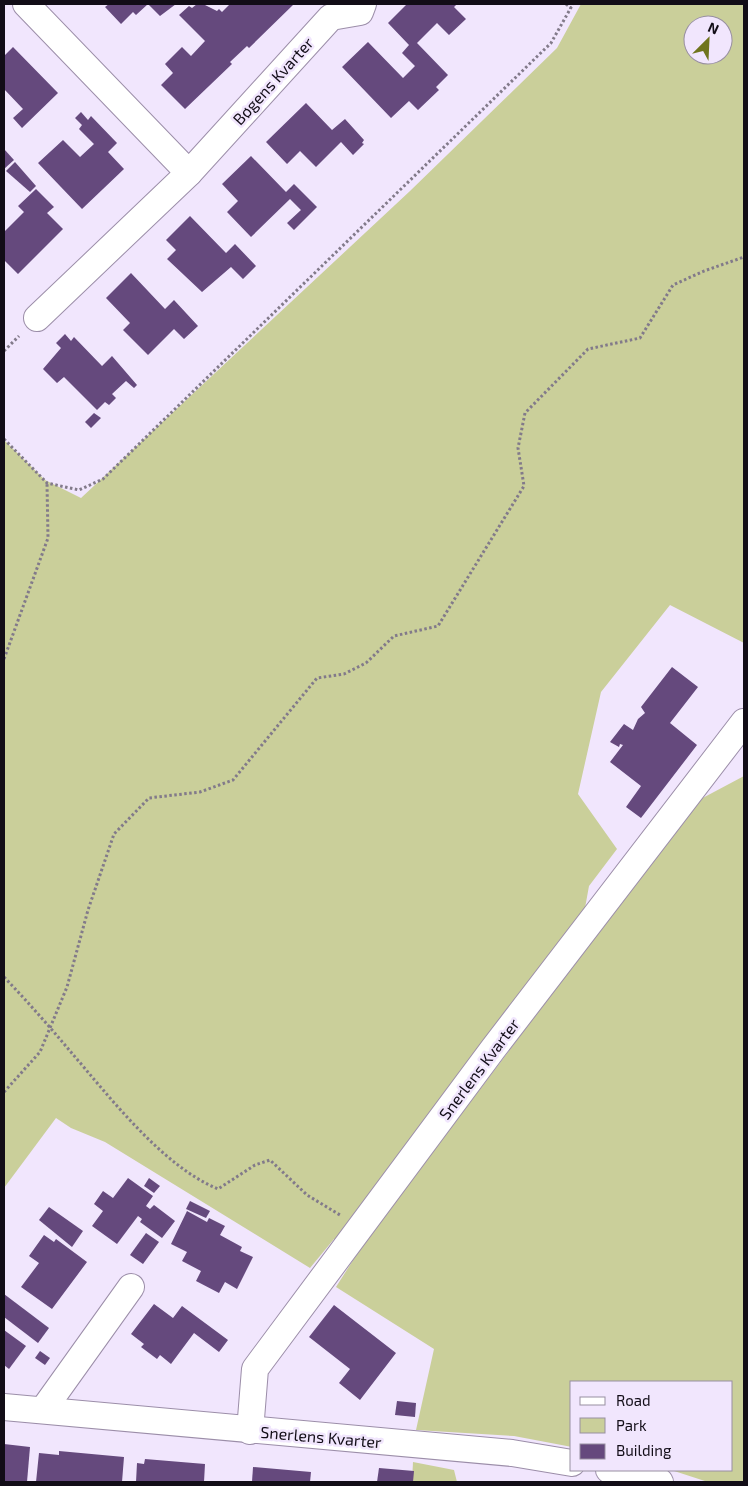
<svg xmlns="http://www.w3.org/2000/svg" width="748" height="1486" viewBox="0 0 748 1486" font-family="'Exo 2',sans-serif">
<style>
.green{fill:#cacf9a;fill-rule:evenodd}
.building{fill:#65497d}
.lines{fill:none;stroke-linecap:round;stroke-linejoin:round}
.minor-casing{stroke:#9c8ea9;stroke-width:28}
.path{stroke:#827a8a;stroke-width:3;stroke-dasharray:2.5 2.5;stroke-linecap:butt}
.minor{stroke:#fff;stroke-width:26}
.labels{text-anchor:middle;stroke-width:5;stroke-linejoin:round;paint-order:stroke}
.street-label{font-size:16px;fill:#120d17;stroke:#f1e6fd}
</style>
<rect width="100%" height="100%" fill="#f1e6fd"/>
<g class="green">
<path d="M581,4H744V643L670,605L601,692L578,794L617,849L589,886L585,908L339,1242L334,1239L310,1268L105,1142L71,1128L56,1118L4,1188V440L45,480L81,498L410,191L557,48ZM693,25H723V55H693Z"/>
<path d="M744,776V1482H708L671,1470H732V1382H572V1447L514,1436L416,1430L434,1349L336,1287L362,1246L697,801Z"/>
<path d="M413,1462L454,1470L457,1482H412Z"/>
</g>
<g class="building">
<path d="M109,4H176L160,16L148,4L136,15L133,12L121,24L105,7Z"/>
<path d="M197,4H203L217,11L219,9L222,12L230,4H294L249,48L247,46L230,62L232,64L185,109L161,85L173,73L165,64L182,47L191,56L205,41L179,15L189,6L192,8Z"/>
<path d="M407,4H457L454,7L466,19L449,35L437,23L417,43L448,75L436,87L439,90L418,110L409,101L391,118L342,67L368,42L403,78L415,66L402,53L409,45L388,23Z"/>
<path d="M13,47L58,93L22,128L13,118L23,109L4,89V56Z"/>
<path d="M306,103L332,130L345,119L364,140L362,143L364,144L353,155L341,142L316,167L300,151L287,164L266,142Z"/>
<path d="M81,112L88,120L91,116L117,143L108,152L124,169L82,209L38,163L63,140L80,157L94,144L79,129L82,125L75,118Z"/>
<path d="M4,149L14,160L4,169Z"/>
<path d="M251,156L286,192L294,184L317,207L294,230L287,223L301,210L290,199L251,237L227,212L238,201L222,184Z"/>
<path d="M15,162L36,186L30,192L6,171Z"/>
<path d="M36,189L54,207L47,213L63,229L18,274L4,260V232L24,212L18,206Z"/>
<path d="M190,216L226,253L235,244L256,266L243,279L231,267L202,292L167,259L176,250L166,240Z"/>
<path d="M131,273L165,309L174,300L198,326L184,339L174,329L148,355L123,330L130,323L106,298Z"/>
<path d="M65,334L71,341L74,337L102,366L112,356L137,385L134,388L126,381L112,394L116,398L109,405L105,402L97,410L64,377L57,383L43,369L61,348L56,343Z"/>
<path d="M94,413L101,418L91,428L85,422Z"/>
<path d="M672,667L698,687L670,723L697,745L641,818L626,807L641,786L610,762L623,745L620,744L619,747L610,742L624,724L633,730L638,719L645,713L641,707Z"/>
<path d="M128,1178L153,1196L146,1206L150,1209L154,1205L175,1221L162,1238L140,1222L142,1219L138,1216L117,1244L92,1226L103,1211L94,1204L103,1191L113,1198Z"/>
<path d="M149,1178L160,1186L154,1193L144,1186Z"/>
<path d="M190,1201L210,1211L206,1218L186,1209Z"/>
<path d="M49,1207L83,1231L72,1247L39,1220Z"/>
<path d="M187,1211L207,1222L209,1218L225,1226L220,1235L242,1247L240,1251L253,1257L237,1289L225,1282L219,1293L196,1281L201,1271L182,1261L187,1252L171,1244Z"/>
<path d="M146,1233L159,1242L143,1264L130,1255Z"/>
<path d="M44,1235L54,1242L56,1239L87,1262L52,1309L21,1287L39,1263L29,1256Z"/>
<path d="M4,1294L49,1328L38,1343L4,1317Z"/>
<path d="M154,1304L173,1318L182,1306L228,1340L219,1352L194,1333L171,1364L160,1355L157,1359L141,1347L144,1344L131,1334Z"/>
<path d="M334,1305L396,1353L360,1400L339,1383L350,1369L309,1337Z"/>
<path d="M4,1330L26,1346L9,1369L4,1365Z"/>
<path d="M40,1351L50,1358L45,1365L35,1358Z"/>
<path d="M397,1401L416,1403L415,1417L395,1415Z"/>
<path d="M4,1444L30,1447L27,1482H4Z"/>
<path d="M59,1451L124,1457L122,1482H36L39,1453L59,1455Z"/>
<path d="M145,1459L205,1464L204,1482H136L137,1463L144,1464Z"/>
<path d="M253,1467L311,1472L310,1482H252Z"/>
<path d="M379,1468L414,1471L413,1482H377Z"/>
</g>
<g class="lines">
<defs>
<g id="minor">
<path d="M26,4L189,173L331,17L360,12L363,4"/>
<path d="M37,318L189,173"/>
<path d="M4,1407L512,1453L572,1463"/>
<path d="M43,1410L131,1287"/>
<path d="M250,1431L255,1369L493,1049L744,722"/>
<path d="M609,1470L660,1482"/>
</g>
</defs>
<use href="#minor" class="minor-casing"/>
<g class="path">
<path d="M566,4L571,8"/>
<path d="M4,351L19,336"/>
<path d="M4,439L47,483L79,490L103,479L551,43L573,4"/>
<path d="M4,659L48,538L47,483"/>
<path d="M4,977C27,1001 49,1026 70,1051C109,1096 162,1166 218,1189L255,1165L270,1160L307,1195L340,1215"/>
<path d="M4,1092L40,1052L67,987L88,910L114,834L149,798L200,792L233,780L317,678L344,674L366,663L394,636L438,626L524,486L518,448L525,413L588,349L640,338L673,285L704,271L744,257"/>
</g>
<use href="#minor" class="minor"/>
</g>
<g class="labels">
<g class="street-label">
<text transform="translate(273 81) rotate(-48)" y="6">Bøgens Kvarter</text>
<text transform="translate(479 1069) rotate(-53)" y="6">Snerlens Kvarter</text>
<text transform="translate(321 1437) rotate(5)" y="6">Snerlens Kvarter</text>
</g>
</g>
<rect width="748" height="1486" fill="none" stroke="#120d17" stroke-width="10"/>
<rect x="570" y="1381" width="162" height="90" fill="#f1e6fd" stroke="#988fa1"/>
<rect x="580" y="1397" width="25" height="8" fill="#ffffff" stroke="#988fa1"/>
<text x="616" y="1406" font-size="15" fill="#120d17">Road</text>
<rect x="580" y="1418" width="25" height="15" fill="#cacf9a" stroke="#988fa1"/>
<text x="616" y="1431" font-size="15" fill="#120d17">Park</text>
<rect x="580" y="1444" width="25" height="15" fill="#65497d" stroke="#988fa1"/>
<text x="616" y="1456" font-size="15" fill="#120d17">Building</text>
<g transform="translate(708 40) rotate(24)"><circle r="24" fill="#f1e6fd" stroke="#988fa1"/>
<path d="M0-4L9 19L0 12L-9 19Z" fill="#70751d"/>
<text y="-8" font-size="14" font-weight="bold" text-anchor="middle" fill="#120d17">N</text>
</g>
</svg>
